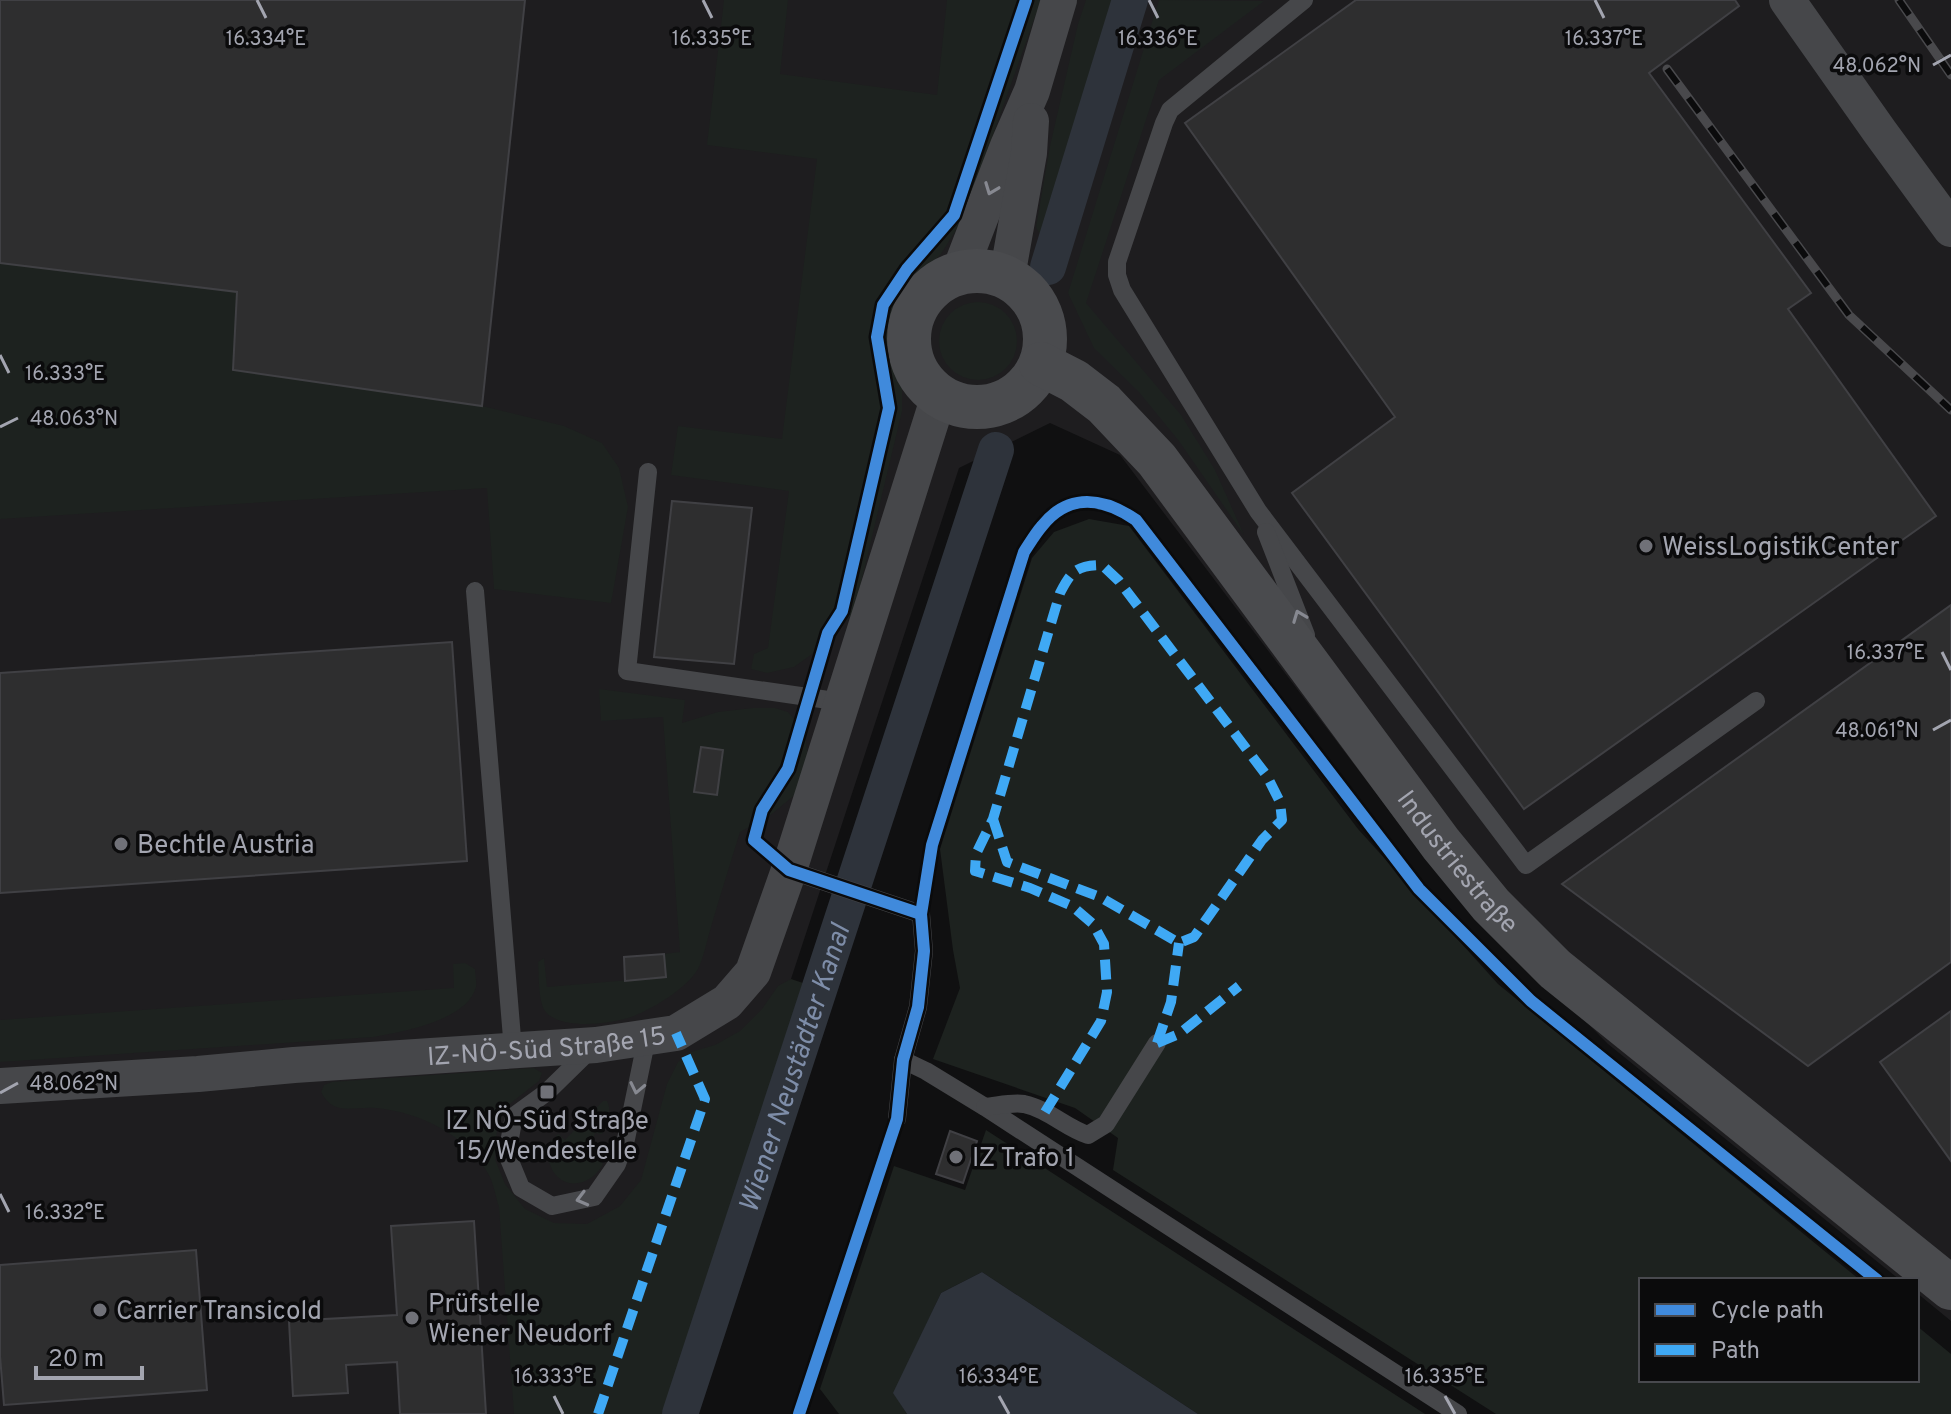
<svg xmlns="http://www.w3.org/2000/svg" width="1951" height="1414" viewBox="0 0 1951 1414" font-family="Overpass,sans-serif">
<style>
.built{fill:#1e1d1f}
.green{fill:#1d221f}
.water{fill:#2e333b}
.lines{fill:none;stroke-linecap:round;stroke-linejoin:round}
.canal{stroke:#2e333b;stroke-width:36}
.building{fill:#2e2e2f;stroke:#404044;stroke-width:2}
.lane{stroke:#46474a;stroke-width:18}
.street{stroke:#46474a;stroke-width:36}
.secondary{stroke:#4a4b4e;stroke-width:44}
.rail-casing{stroke:#49494c;stroke-width:9}
.rail{stroke:#0b0b0c;stroke-width:6;stroke-dasharray:18;stroke-linecap:butt}
.quiet{stroke:#3fa9f5;stroke-width:10;stroke-dasharray:20 10;stroke-linecap:butt}
.cycleway-casing{stroke:#0b0b0c;stroke-width:17}
.cycleway{stroke:#408adc;stroke-width:12}
.oneway{stroke:#878991}
.ticks{fill:none;stroke:#a3a5b0;stroke-width:3}
.poi-dot{fill:#707178;stroke:#0b0b0c;stroke-width:3}
.labels{text-anchor:middle;stroke-width:7;stroke-linejoin:round;paint-order:stroke}
.poi-label{font-size:26px;fill:#a3a5b0;stroke:#0b0b0c;text-anchor:start}
.street-label{font-size:26px;fill:#a3a5b0;stroke:#0b0b0c}
.water-label{font-size:28px;font-style:italic;fill:#7e8da8;stroke:#0b0b0c}
.ticks-label{font-size:20px;text-anchor:middle;fill:#a3a5b0;stroke:#0b0b0c;stroke-width:7;stroke-linejoin:round;paint-order:stroke}
</style>
<rect width="100%" height="100%" fill="#101011"/>
<path class="built" d="M0,0H1951V1321L1917,1293V1280H1900L1608,1044L1428,862L1120,455L1050,423L959,468L791,979L700,1105L588,1414H0Z"/>
<g class="green">
<path d="M724,0H788L780,74L937,95L947,0H1041L963,219L941,254L918,277L898,307L890,333L893,363L902,388V411L854,612L826,644L794,667L767,673L751,669L754,654L768,648L789,491L671,475L678,426L782,439L817,159L707,145Z"/>
<path d="M1086,0H1121L1045,244L1036,227L1050,146L1078,24Z"/>
<path d="M1159,0L1264,1L1159,80L1086,303L1181,415L1215,470L1244,535L1179,441L1139,392L1094,348L1068,293Z"/>
<path d="M0,263L237,292L233,370L482,406L564,426L602,443L619,468L628,507L611,603L494,589L487,488L0,519Z"/>
<circle cx="978" cy="341" r="39"/>
<path d="M1089,519L1129,526L1358,829L1498,984L1860,1280H1641V1380H1917V1326L1951,1354V1414H1496L1113,1170L1118,1138L1075,1108L933,1059L960,988L953,950L940,849L1032,558L1054,532Z"/>
<path d="M599,689L685,700L682,723L718,712L753,708H775L788,712L805,732L808,758L797,793L767,818L740,832C730,864 720,896 711,927C707,940 704,957 698,969C687,988 654,1008 634,1016C613,1024 560,1031 545,1011C538,1001 539,974 538,962L544,958L547,987L665,977L664,954L680,952L663,717L601,721Z"/>
<path d="M465,963L475,969C475,974 477,982 476,987C467,1021 401,1032 373,1037L0,1062V1020L454,988L453,964Z"/>
<path d="M791,979L803,983L662,1414H514L499,1207C496,1198 494,1186 490,1177C469,1136 420,1112 376,1108C353,1106 334,1117 321,1092L324,1085L332,1082L534,1068L542,1073L539,1081L507,1106L497,1128L495,1159L505,1184L525,1209L554,1223L587,1224L620,1206L641,1180L667,1084L678,1062L691,1052L715,1045L740,1031L762,1009L778,986Z"/>
<path d="M603,1101H607C613,1112 606,1123 602,1134L595,1133L588,1154L600,1160L603,1164C594,1182 570,1192 555,1174C552,1171 551,1166 549,1162C546,1156 545,1157 546,1150C548,1144 553,1139 558,1134L565,1140Z"/>
<path d="M986,1130L1425,1414H1198L982,1272L941,1293L894,1393L907,1414H839L820,1389L894,1166L965,1190Z"/>
</g>
<path class="water" d="M982,1272L1198,1414H907L893,1393L941,1293Z"/>
<g class="lines">
<g class="canal">
<path d="M1048,267L1130,0"/>
<path id="s1" d="M680,1414L996,450"/>
</g>
</g>
<g class="building">
<path d="M0,0H525L482,406L233,370L237,292L0,263Z"/>
<path d="M1356,0H1735L1739,6L1649,73L1811,293L1788,309L1936,516L1524,809L1292,493L1395,417L1185,123Z"/>
<path d="M672,501L752,508L734,664L654,657Z"/>
<path d="M1951,605V962L1808,1066L1562,884Z"/>
<path d="M452,642L467,861L0,893V673Z"/>
<path d="M701,747L723,750L717,795L694,792Z"/>
<path d="M664,954L666,977L625,981L624,957Z"/>
<path d="M1951,1011V1161L1880,1062Z"/>
<path d="M950,1131L977,1141L963,1183L936,1174Z"/>
<path d="M474,1221L486,1414H400L397,1362L346,1365L348,1393L293,1396L289,1321L397,1315L391,1226Z"/>
<path d="M196,1250L207,1390L4,1405L0,1356V1265Z"/>
</g>
<g class="lines">
<g class="lane">
<path d="M1304,0L1170,110L1164,123L1117,262V275L1122,290L1258,511L1526,865L1756,701"/>
<path d="M648,472L627,671L842,702"/>
<path d="M1266,532L1306,635"/>
<path d="M475,591L513,1050"/>
<path d="M789,870L921,914L924,951L918,1007L903,1060L897,1119"/>
<path d="M593,1047L547,1092L514,1116L507,1154L521,1188L552,1206L594,1197L617,1164L626,1139L647,1037"/>
<path d="M903,1060L926,1071L985,1107L1458,1414"/>
<path d="M985,1107C997,1106 1012,1102 1024,1104C1048,1109 1066,1128 1088,1135L1106,1124L1157,1043"/>
</g>
<g class="street">
<path d="M1787,0L1880,132L1951,229"/>
<path d="M959,273L1008,146L1032,91L1059,0"/>
<path d="M1007,277L1029,153L1031,121"/>
<path id="s2" d="M0,1086L198,1074L294,1065L596,1045L676,1033L727,1002L753,972L789,870L939,396"/>
</g>
<g class="secondary">
<circle cx="977" cy="339" r="68"/>
<path id="s3" d="M1041,364L1074,381L1104,404L1157,460L1441,844L1491,905L1555,969L1951,1288"/>
</g>
<defs>
<g id="rail">
<path d="M1899,0L1951,75"/>
<path d="M1667,69L1849,315L1951,410"/>
</g>
</defs>
<use href="#rail" class="rail-casing"/>
<use href="#rail" class="rail"/>
<g class="quiet">
<path d="M993,819L1007,862L1100,897L1179,943L1194,937L1262,840L1282,820L1280,802L1267,776L1119,581L1102,565C1076,565 1071,572 1060,593L993,819L976,854L975,871L1030,888L1072,906L1093,924L1104,944L1107,992L1101,1021L1045,1112"/>
<path d="M1157,1043L1171,1002L1179,943"/>
<path d="M1157,1043L1179,1034L1239,986"/>
<path d="M598,1414L705,1099L676,1033"/>
</g>
<defs>
<g id="cycleway">
<path d="M921,914L789,870L754,840L762,810L788,769L828,633L842,611L889,408L877,337L883,305L907,269L954,215L1026,0"/>
<path d="M799,1414L897,1119L903,1060L918,1007L924,951L921,914L932,845L1024,552C1030,543 1035,534 1042,526C1069,492 1104,498 1136,520L1419,889L1531,1001L1877,1280"/>
</g>
</defs>
<use href="#cycleway" class="cycleway-casing"/>
<use href="#cycleway" class="cycleway"/>
</g>
<defs><path id="oneway-chevron" d="M-2-3.5L2.5 0L-2 3.5" fill="none" stroke-width="1.6" stroke-linecap="round" stroke-linejoin="round" transform="scale(2)"/></defs>
<g class="oneway">
<use href="#oneway-chevron" transform="translate(991 189) rotate(111)"/>
<use href="#oneway-chevron" transform="translate(1299 616) rotate(-111)"/>
<use href="#oneway-chevron" transform="translate(637 1088) rotate(102)"/>
<use href="#oneway-chevron" transform="translate(582 1199) rotate(165)"/>
</g>
<path class="ticks" d="M257,0L266,18M703,0L712,18M1149,0L1158,18M1595,0L1604,18M1933,65L1951,55M0,355L9,373M0,427L18,418M1942,652L1951,670M1933,730L1951,720M0,1093L18,1083M0,1194L9,1212M554,1396L563,1414M999,1396L1009,1414M1445,1396L1455,1414"/>
<g class="poi-dot">
<circle cx="1646" cy="546" r="8"/>
<circle cx="121" cy="844" r="8"/>
<rect x="539" y="1084" width="16" height="16" rx="4"/>
<circle cx="956" cy="1157" r="8"/>
<circle cx="100" cy="1310" r="8"/>
<circle cx="412" cy="1318" r="8"/>
</g>
<g class="labels">
<g class="poi-label">
<text x="1662" y="555">WeissLogistikCenter</text>
<text x="137" y="853">Bechtle Austria</text>
<text x="547" y="1129" text-anchor="middle">IZ NÖ-Süd Straße<tspan x="547" dy="30">15/Wendestelle</tspan></text>
<text x="972" y="1166">IZ Trafo 1</text>
<text x="428" y="1312">Prüfstelle<tspan x="428" dy="30">Wiener Neudorf</tspan></text>
<text x="116" y="1319">Carrier Transicold</text>
</g>
<g class="street-label">
<text dy="9" stroke="none"><textPath href="#s3" startOffset="654">Industriestraße</textPath></text>
<text dy="9" stroke="none"><textPath href="#s2" startOffset="548">IZ-NÖ-Süd Straße 15</textPath></text>
</g>
<g class="water-label">
<text dy="10" stroke="none"><textPath href="#s1" startOffset="364">Wiener Neustädter Kanal</textPath></text>
</g>
</g>
<g class="ticks-label">
<text x="266" y="45">16.334°E</text>
<text x="712" y="45">16.335°E</text>
<text x="1158" y="45">16.336°E</text>
<text x="1604" y="45">16.337°E</text>
<text x="1877" y="72">48.062°N</text>
<text x="65" y="380">16.333°E</text>
<text x="74" y="425">48.063°N</text>
<text x="1886" y="659">16.337°E</text>
<text x="1877" y="737">48.061°N</text>
<text x="74" y="1090">48.062°N</text>
<text x="65" y="1219">16.332°E</text>
<text x="554" y="1383">16.333°E</text>
<text x="999" y="1383">16.334°E</text>
<text x="1445" y="1383">16.335°E</text>
</g>
<rect x="1639" y="1278" width="280" height="104" fill="#0b0b0c" stroke="#48494e" stroke-width="2"/>
<rect x="1655" y="1304" width="40" height="12" fill="#408adc" stroke="#48494e" stroke-width="2"/>
<text x="1711" y="1318" font-size="24" fill="#a3a5b0">Cycle path</text>
<rect x="1655" y="1344" width="40" height="12" fill="#3fa9f5" stroke="#48494e" stroke-width="2"/>
<text x="1711" y="1358" font-size="24" fill="#a3a5b0">Path</text>
<path d="M36 1366v12h106v-12" fill="none" stroke="#a3a5b0" stroke-width="4"/>
<text x="48" y="1366" font-size="24" fill="#a3a5b0" stroke="#0b0b0c" stroke-width="6" paint-order="stroke">20 m</text>
</svg>
